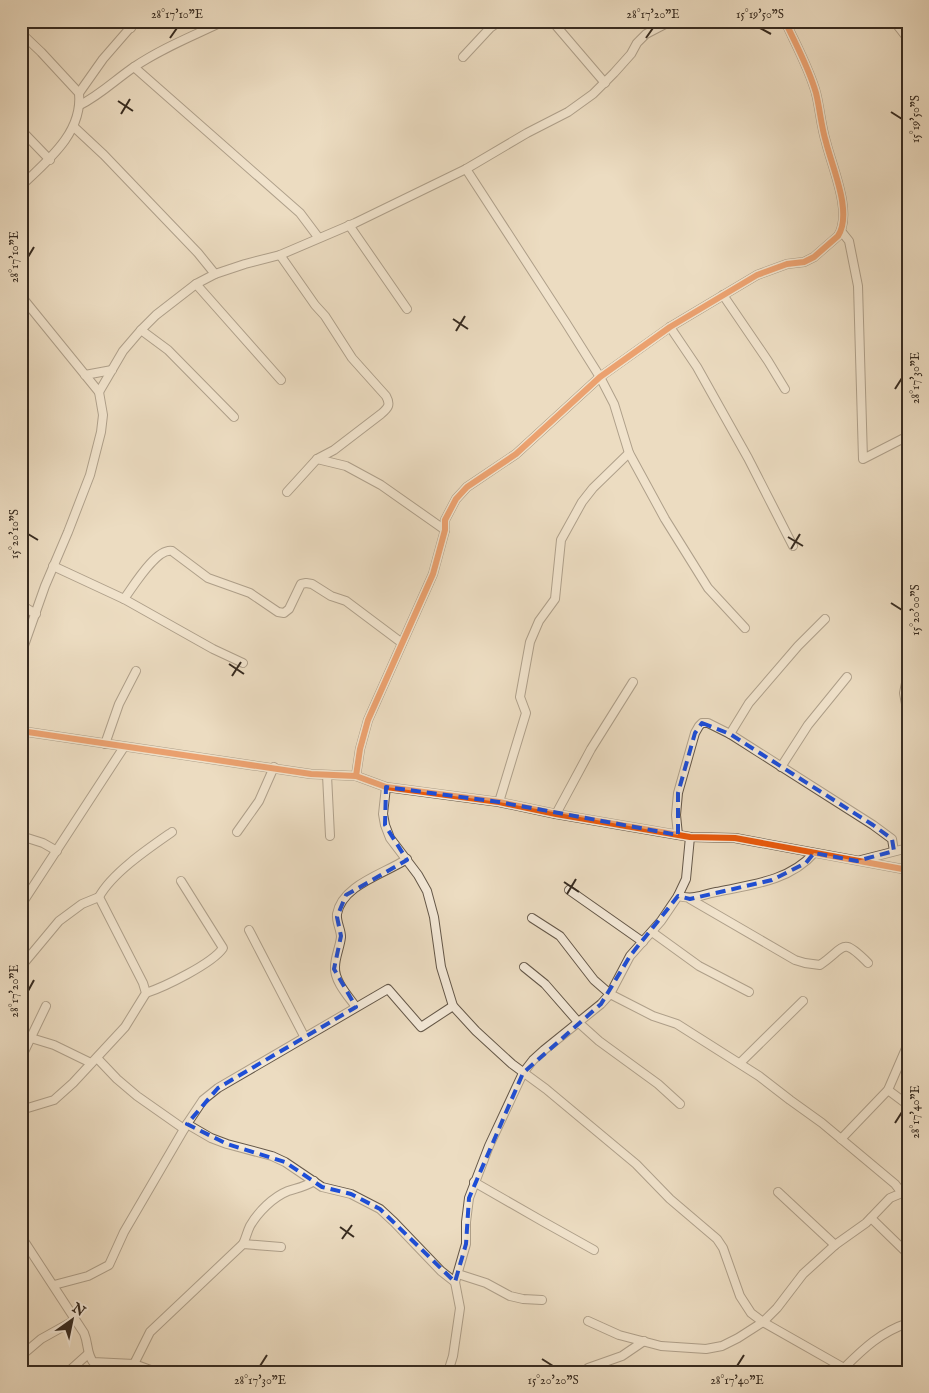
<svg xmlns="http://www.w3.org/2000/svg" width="929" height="1393" viewBox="0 0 929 1393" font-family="'IM FELL English',serif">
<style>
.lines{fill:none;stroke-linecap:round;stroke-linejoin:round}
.street-casing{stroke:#645748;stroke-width:10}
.street{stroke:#f3e8d7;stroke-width:8}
.cycleway-casing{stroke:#f3e8d7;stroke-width:9}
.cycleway{stroke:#e8590c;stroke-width:6}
.marked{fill:none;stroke:#1d4ed8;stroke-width:4;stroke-dasharray:10 6;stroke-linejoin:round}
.ticks{fill:none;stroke:#372b20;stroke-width:2}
.neatline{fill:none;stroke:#372b20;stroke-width:2}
.ticks-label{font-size:12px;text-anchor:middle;fill:#372b20}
</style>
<rect width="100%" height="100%" fill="#ecdcc1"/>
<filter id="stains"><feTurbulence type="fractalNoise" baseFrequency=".004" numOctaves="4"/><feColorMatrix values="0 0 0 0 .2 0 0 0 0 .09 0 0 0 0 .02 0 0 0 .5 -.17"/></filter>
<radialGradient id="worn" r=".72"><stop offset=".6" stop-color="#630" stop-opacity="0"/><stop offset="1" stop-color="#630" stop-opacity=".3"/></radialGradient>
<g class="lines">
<defs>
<g id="street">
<path d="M123,21L131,28"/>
<path d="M552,21L605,83"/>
<path d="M894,21L908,39"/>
<path d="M21,33L41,52L79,93"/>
<path d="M463,57L490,28L500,21"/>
<path d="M134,67L300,213L318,237"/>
<path d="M80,105C100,95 115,80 134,67C162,48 193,36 224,21"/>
<path d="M74,127L104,155L198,253L215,274"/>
<path d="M21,130L50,160"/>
<path d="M466,169L566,323L600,377L614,404L629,453L665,519L708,588L745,628"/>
<path d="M21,186C47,161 83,133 79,93L103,59L136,21"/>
<path d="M349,225L407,309"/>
<path d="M841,231L849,241L858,286L863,459L908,436"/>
<path d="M280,255L315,305L325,316L352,358L386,396C391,405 388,408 381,414L334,450L317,459L287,492"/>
<path d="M196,284L281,380"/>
<path d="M723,295L768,361L785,389"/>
<path d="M21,296L99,392L103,415L101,432L90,475L68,532L45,586L21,654"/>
<path d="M670,327L697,367L748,458L793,546"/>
<path d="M141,330L168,350L234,417"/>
<path d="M85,375L112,370"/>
<path d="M99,392L123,351L141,330L156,315L196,284L215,274L245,264L280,255L355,223L466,169L527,133L568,112L593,94L614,73L631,54L637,43L646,34L671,21"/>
<path d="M317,459L346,466L381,485L445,530"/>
<path d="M53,566L124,599L213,649L243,663"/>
<path d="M124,599C133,587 156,548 172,551L208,578L250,593L278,612L284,613L289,609L301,584L306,583L312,584L331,596L346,601L402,643"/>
<path d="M21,605L36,614"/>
<path d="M908,673L904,693L908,715"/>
<path d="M21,731L311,774L356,776L386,787L499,802L556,814L690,837L735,838L908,870"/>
<path d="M730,734L749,703L798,646L825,619"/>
<path d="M105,744L119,704L136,671"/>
<path d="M781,767L808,725L847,677"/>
<path d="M327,775L330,836"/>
<path d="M356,776L360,749L368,720L433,574L445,530V520L456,499L467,487L516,454L600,377L670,327L757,275L787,264L804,262L814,257L838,236C853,213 832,167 826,142C821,126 820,109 816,93C809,68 796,45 785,21"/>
<path d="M386,787L383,814L385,825L390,838L418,875L427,891L434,917L441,967L453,1006L476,1031L512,1064L546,1089L636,1164L670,1199L717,1239L723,1248L740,1296L751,1313L763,1322L844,1368L848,1372"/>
<path d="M499,802L526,713L520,697L530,642L539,621L555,599L561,540L582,502L593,488L629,453"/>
<path d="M556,814L591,749L633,682"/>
<path d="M237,832L259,801L274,767"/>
<path d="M678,835L676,815L678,793L695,733L699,726L702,723H708L730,734L873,825L892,839L894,851"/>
<path d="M21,836L43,843L57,851"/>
<path d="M861,860L908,848"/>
<path d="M907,870L908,889"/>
<path d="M569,890L643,942"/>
<path d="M678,896C695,900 700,895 716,892C750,885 790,881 814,853"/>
<path d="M690,899L795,960L805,963L820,965C846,947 841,936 868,963"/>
<path d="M21,905L124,747"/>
<path d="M532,918L560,936L594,980L610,994L653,1016L677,1024L759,1076L790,1100L822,1123L895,1184L902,1193"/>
<path d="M249,930L304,1036"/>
<path d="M652,932L699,966L749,992"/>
<path d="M21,964L24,963L59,921L82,904L99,897"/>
<path d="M524,967L545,984L579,1023L599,1041L658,1084L680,1104"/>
<path d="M146,993C164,987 212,964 223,948L181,881"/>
<path d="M356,1007C349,997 334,981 335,967C335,957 340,947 341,937C341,929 336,922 337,914C342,885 384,874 407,859"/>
<path d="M21,1031L31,1038L54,1045L91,1063"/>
<path d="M21,1058L46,1006"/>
<path d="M97,1058L117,1079L137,1096L184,1129"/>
<path d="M740,1063L803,1001"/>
<path d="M888,1090L908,1105"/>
<path d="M21,1110L54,1100L73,1083L125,1027L146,993L143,983L99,897C112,873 149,848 172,832"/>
<path d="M187,1124L211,1138L227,1144L272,1156L285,1162L322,1187L351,1194L380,1209L394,1222L441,1271L455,1282"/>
<path d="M841,1139L888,1090L907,1046L908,1039"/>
<path d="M474,1182L542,1221L594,1250"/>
<path d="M778,1192L835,1245"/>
<path d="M871,1218L908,1254"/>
<path d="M21,1228L24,1241L84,1333C89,1345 86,1352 93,1362L134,1364L150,1332L243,1244L281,1247"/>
<path d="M243,1244C246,1238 247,1232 250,1226C258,1212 273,1197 288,1191C297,1188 305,1187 314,1181"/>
<path d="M458,1274L486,1283L510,1296L523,1299L542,1300"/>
<path d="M54,1285L88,1276L109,1265L124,1232L187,1124L203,1100L218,1088L388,989L421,1027L453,1006"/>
<path d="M588,1321L619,1335L661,1346L706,1349L722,1346L738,1338L763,1322L777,1308L803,1274L835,1245L866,1223L890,1198L902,1193L908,1187"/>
<path d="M21,1356L41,1339L75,1320"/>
<path d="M134,1364L156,1372"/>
<path d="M844,1368C864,1348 881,1332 908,1323"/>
<path d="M68,1372L88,1354"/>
<path d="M448,1372L453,1356L460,1308L455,1282L466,1244V1222L469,1198L489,1146L523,1073L533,1060L544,1050L601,1004L610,994L630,956L661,921L678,896L686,879L690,837"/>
<path d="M584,1372L588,1368L622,1356L644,1341"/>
</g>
</defs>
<use href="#street" class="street-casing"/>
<use href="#street" class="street"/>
<defs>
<g id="cycleway">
<path d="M21,731L311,774L356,776L386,787L499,802L556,814L690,837L735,838L908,870"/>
<path d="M356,776L360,749L368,720L433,574L445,530V520L456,499L467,487L516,454L600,377L670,327L757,275L787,264L804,262L814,257L838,236C853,213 832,167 826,142C821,126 820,109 816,93C809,68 796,45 785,21"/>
</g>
</defs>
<use href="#cycleway" class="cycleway-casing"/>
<use href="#cycleway" class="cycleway"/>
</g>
<path d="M0 0H929V1393H0ZM702,723L730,734L873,825L892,839L894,851L857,861L814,853L806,863L772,880L690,899L678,896L630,956L601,1004L523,1073L469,1198L466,1244L455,1282L380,1209L351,1194L322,1187L285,1162L227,1144L187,1124L218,1088L356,1007L334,969L341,936L337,917L346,895L407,860L385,825L386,787L499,802L678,835V793L695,733Z" fill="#ecdcc1" fill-opacity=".55" fill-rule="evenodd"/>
<path class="marked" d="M702,723L730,734L873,825L892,839L894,851L857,861L814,853L806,863L772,880L690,899L678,896L630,956L601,1004L523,1073L469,1198L466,1244L455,1282L380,1209L351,1194L322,1187L285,1162L227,1144L187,1124L218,1088L356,1007L334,969L341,936L337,917L346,895L407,860L385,825L386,787L499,802L678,835V793L695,733Z"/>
<path class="ticks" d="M760,28L771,34M170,38L177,28M646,38L653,28M118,101L133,111M891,112L902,119M121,114L130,99M28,257L34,247M453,319L468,329M456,331L465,316M895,389L902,378M28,534L38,540M788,537L803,546M791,549L800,534M891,603L902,610M229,664L244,674M232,676L241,662M564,882L579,892M567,894L576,879M28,991L34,980M895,1123L902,1112M340,1227L354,1237M342,1239L352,1225M542,1359L553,1366M260,1366L267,1355M737,1366L744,1355"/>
<rect width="929" height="1393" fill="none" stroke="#ecdcc1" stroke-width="55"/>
<g transform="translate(72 1320) rotate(33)" stroke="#f3e8d7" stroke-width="4" paint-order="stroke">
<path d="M0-4L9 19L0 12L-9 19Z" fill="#372b20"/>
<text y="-8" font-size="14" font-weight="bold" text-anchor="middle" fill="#372b20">N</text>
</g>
<rect x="28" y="28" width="874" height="1338" class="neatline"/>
<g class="ticks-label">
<text x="177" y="18">28°17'10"E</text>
<text x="653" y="18">28°17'20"E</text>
<text x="760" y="18">15°19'50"S</text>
<text transform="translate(915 119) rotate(-90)" y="4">15°19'50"S</text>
<text transform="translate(14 257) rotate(-90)" y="4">28°17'10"E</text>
<text transform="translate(915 378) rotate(-90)" y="4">28°17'30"E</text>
<text transform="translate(14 534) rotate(-90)" y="4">15°20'10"S</text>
<text transform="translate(915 610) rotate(-90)" y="4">15°20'00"S</text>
<text transform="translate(14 991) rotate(-90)" y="4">28°17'20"E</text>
<text transform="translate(915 1112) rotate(-90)" y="4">28°17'40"E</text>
<text x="260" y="1384">28°17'30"E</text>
<text x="553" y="1384">15°20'20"S</text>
<text x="737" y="1384">28°17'40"E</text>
</g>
<rect width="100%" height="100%" filter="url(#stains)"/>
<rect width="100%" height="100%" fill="url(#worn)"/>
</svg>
